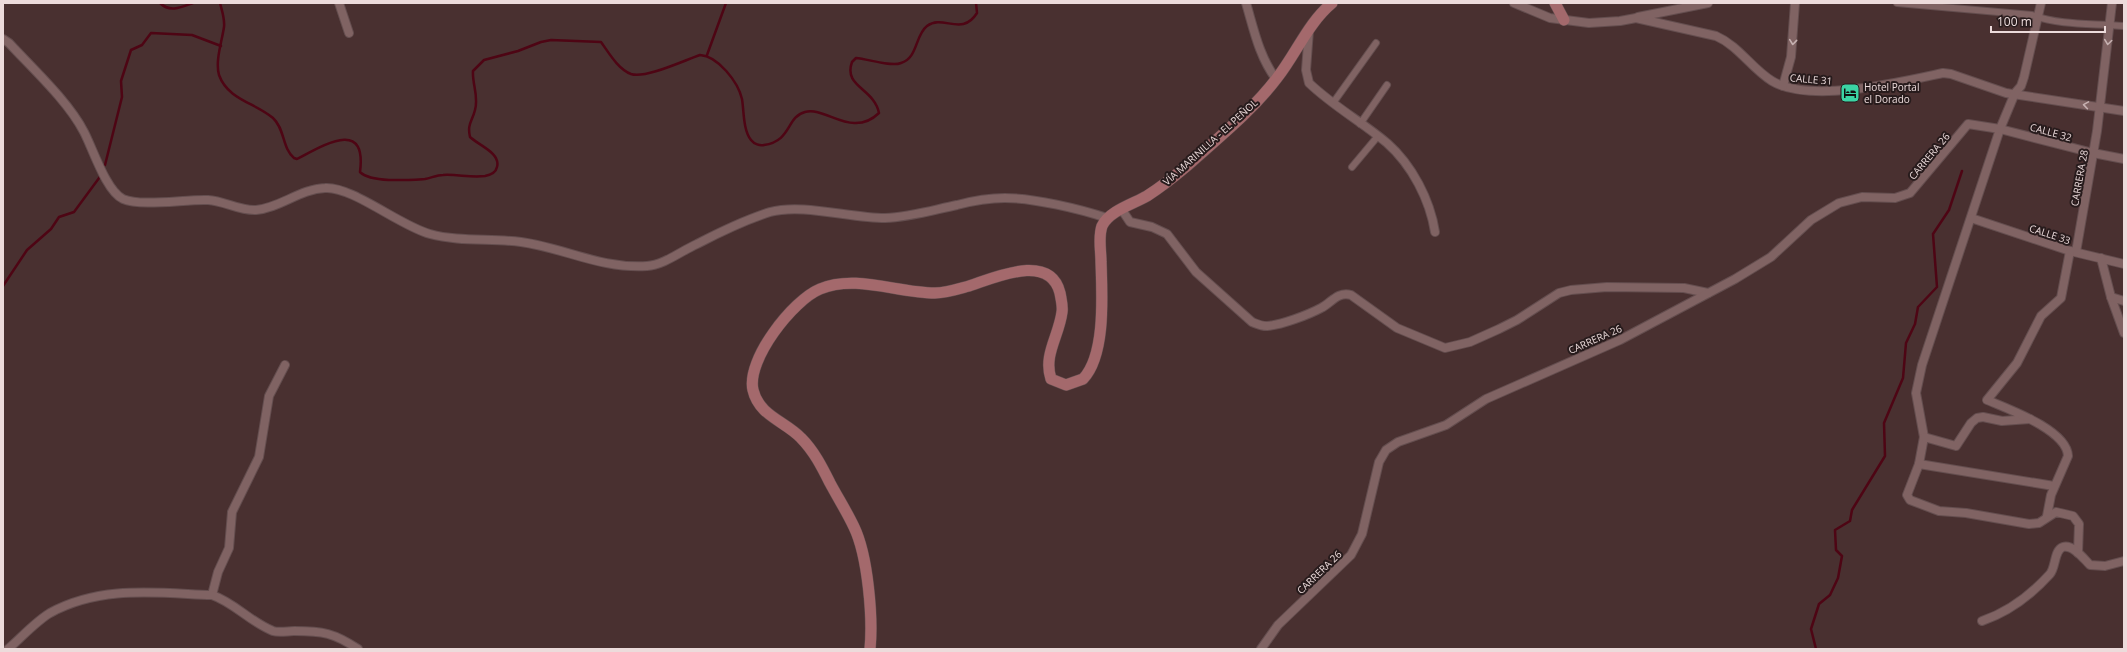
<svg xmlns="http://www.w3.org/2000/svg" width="2127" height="652" viewBox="0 0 2127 652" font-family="'Open Sans',sans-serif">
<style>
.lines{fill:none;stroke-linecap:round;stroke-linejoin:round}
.stream{stroke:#4e0514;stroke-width:2.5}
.pedestrian-casing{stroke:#644e4f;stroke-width:8}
.minor-casing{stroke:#644e4f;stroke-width:10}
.secondary-casing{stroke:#644e4f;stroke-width:12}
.pedestrian{stroke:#806363;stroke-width:6}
.minor{stroke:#806363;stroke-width:8}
.secondary{stroke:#a4696c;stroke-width:11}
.oneway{stroke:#c6b1b1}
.labels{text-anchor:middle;stroke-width:4;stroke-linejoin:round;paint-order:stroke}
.street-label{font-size:10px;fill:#ecdbdb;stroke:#271b1c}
.poi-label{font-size:10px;fill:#ecdbdb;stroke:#271b1c;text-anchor:start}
</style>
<rect width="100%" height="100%" fill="#493030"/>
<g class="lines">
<g class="stream">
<path d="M160,3C170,13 182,7 193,3"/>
<path d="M220,3C222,11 225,19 224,27C222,41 215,61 219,75C228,100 256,103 273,118C285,129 282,148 294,158L297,159C324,145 367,118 360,172C371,183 409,180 425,179C431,178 437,175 443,175C457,174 471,178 485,176C490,175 496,172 497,167C501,153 478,145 470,137C467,124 472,122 475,110C479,96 472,84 473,71L484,60L518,51L541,42L551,40L601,42C609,53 618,69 631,74C645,79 685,60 700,55C718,56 738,82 742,99C744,111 743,130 751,140C754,144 760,146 764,145C792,141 786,117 805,112C826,106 852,139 879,113C874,88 843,87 852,62L856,58C868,59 891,67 901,63C918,58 915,35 927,26C943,14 962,37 977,13L976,3"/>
<path d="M707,55L726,3"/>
<path d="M105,165L122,97L121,81L131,50L142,45L151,33L192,35L221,46"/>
<path d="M3,286L27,250L51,229L59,217L74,212L102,174"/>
<path d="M1816,649L1811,629L1819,604L1830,595L1838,578L1842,556L1836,550L1835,530L1850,521L1852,510L1885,456L1884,423L1903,378L1906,343L1915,324L1918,307L1937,287L1933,234L1949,210L1962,171"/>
</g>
<defs>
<g id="pedestrian">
<path d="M1897,3L2032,15C2062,26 2093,23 2124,26"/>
<path d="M1333,103L1376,43"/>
<path d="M1360,124L1387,85"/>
<path d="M1352,167L1378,136"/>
</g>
<g id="minor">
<path d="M339,3L349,33"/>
<path d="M1246,3C1254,30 1259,56 1276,79"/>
<path d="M1514,3L1550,18L1589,23L1620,21L1636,18L1716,36C1739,46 1751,68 1772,81C1810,104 1901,82 1943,73L1951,74L2006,93L2124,111"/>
<path d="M2041,3L2024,77L2021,86L2015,93L2000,129L1922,365L1916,393L1924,437L1919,464L1907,495L1910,500L1939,511L1966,513L2029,524L2039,523L2056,512L2073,516L2079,524L2078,553"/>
<path d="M1638,17L1708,3"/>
<path d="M1309,30L1306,70L1309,83C1333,106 1362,122 1387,143C1412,165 1430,200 1435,232"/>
<path d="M3,39L9,43C33,69 68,101 84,132C93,149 106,191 123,199C141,207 186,199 208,200C225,201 239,211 256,210C280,208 300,189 325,188C352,186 400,226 430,234C459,242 492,238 521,242C565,248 600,269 647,266C664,265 681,251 697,244C720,232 745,220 770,212C802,203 850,218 885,218C910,217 933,210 957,205C972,201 990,198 1005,198C1034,198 1080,209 1107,218"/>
<path d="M1783,86L1791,57L1795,3"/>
<path d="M1122,210L1130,222L1152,227L1167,234L1196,272L1252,322C1257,324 1261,326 1267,326C1281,325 1308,315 1321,308C1331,303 1338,291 1351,295L1397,328L1445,348L1470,342L1499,329L1517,320L1559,293L1571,290L1607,287L1684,288L1708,293"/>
<path d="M1971,218L2070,251L2124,264"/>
<path d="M2076,252L2097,131L2112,3"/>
<path d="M2101,258L2111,297L2124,333"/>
<path d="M2111,297L2124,301"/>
<path d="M1924,437L1956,446L1971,423L1977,418L1983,417L2002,421L2030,419"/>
<path d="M1919,464L2054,486"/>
<path d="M2047,516L2051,495L2068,456C2067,430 2008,409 1987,400L2017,363L2041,316L2061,298L2070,251"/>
<path d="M212,595L218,572L229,548L232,512L259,457L269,396L285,365"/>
<path d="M1982,621C2008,612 2031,595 2050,574C2056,567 2054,550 2063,547C2073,544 2084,559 2090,565L2105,566L2124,561"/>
<path d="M8,649C21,638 35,622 50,613C101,585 156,593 212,595C235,603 250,622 273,631C279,633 288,631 294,631C323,631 334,633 358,649"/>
<path d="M1261,649L1278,625L1351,555L1362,534L1379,462L1386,450L1398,442L1446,425L1486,399L1620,340L1735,279L1771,257L1811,220L1839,203L1862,197L1895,198L1910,193L1968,124L2000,129L2093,153L2124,159"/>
</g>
<g id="secondary">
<path d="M1555,3L1564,20"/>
<path d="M870,649C873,618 868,556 854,527C847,512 838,498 830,483C822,467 814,451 801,438C785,421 759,416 753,390C746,360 793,300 820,289C856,274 897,293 935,293C946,293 958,289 969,286C994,278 1050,252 1060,293C1061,299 1063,306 1062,312C1059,336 1043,355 1051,379L1066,385L1083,379C1106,355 1102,294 1101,262C1101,250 1098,237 1102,226C1109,211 1133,204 1147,196C1161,187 1175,176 1188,165C1218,138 1252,111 1277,78C1296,54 1308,23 1332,3"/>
</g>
</defs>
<use href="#pedestrian" class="pedestrian-casing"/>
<use href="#minor" class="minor-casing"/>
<use href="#secondary" class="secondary-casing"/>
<use href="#pedestrian" class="pedestrian"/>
<use href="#minor" class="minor"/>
<use href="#secondary" class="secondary"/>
</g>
<defs><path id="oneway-chevron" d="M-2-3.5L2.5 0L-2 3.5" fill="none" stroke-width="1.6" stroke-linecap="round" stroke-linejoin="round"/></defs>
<g class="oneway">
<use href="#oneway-chevron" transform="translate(1793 42) rotate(96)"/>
<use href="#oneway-chevron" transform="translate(2108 42) rotate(98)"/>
<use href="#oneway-chevron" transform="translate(2086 105) rotate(-171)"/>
</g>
<defs>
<symbol id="hotel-square" viewBox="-11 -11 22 22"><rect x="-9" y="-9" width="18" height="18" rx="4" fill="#3bd4a4" stroke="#271b1c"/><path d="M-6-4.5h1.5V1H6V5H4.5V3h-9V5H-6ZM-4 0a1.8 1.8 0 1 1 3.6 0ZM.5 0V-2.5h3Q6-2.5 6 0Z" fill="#111"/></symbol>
</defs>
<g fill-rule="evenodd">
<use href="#hotel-square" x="1839" y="82" width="22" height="22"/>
</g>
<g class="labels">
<g class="street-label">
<text transform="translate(1811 79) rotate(5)" y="4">CALLE 31</text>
<text transform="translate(2051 132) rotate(15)" y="4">CALLE 32</text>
<text transform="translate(1210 142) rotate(-42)" y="4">VÍA MARINILLA - EL PEÑOL</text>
<text transform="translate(1929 156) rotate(-50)" y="4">CARRERA 26</text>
<text transform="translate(2079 178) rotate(-80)" y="4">CARRERA 28</text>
<text transform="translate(2050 234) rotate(18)" y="4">CALLE 33</text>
<text transform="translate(1595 339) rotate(-24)" y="4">CARRERA 26</text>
<text transform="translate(1319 572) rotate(-44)" y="4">CARRERA 26</text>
</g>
<g class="poi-label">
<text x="1864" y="91">Hotel Portal<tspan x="1864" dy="12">el Dorado</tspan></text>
</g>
</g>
<rect width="2127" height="652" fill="none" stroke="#ecdbdb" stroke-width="8"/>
<path d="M1991 26v6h114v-6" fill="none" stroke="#ecdbdb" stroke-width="2"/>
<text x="1997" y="26" font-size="12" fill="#ecdbdb" stroke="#271b1c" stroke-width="3" paint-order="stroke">100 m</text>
</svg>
